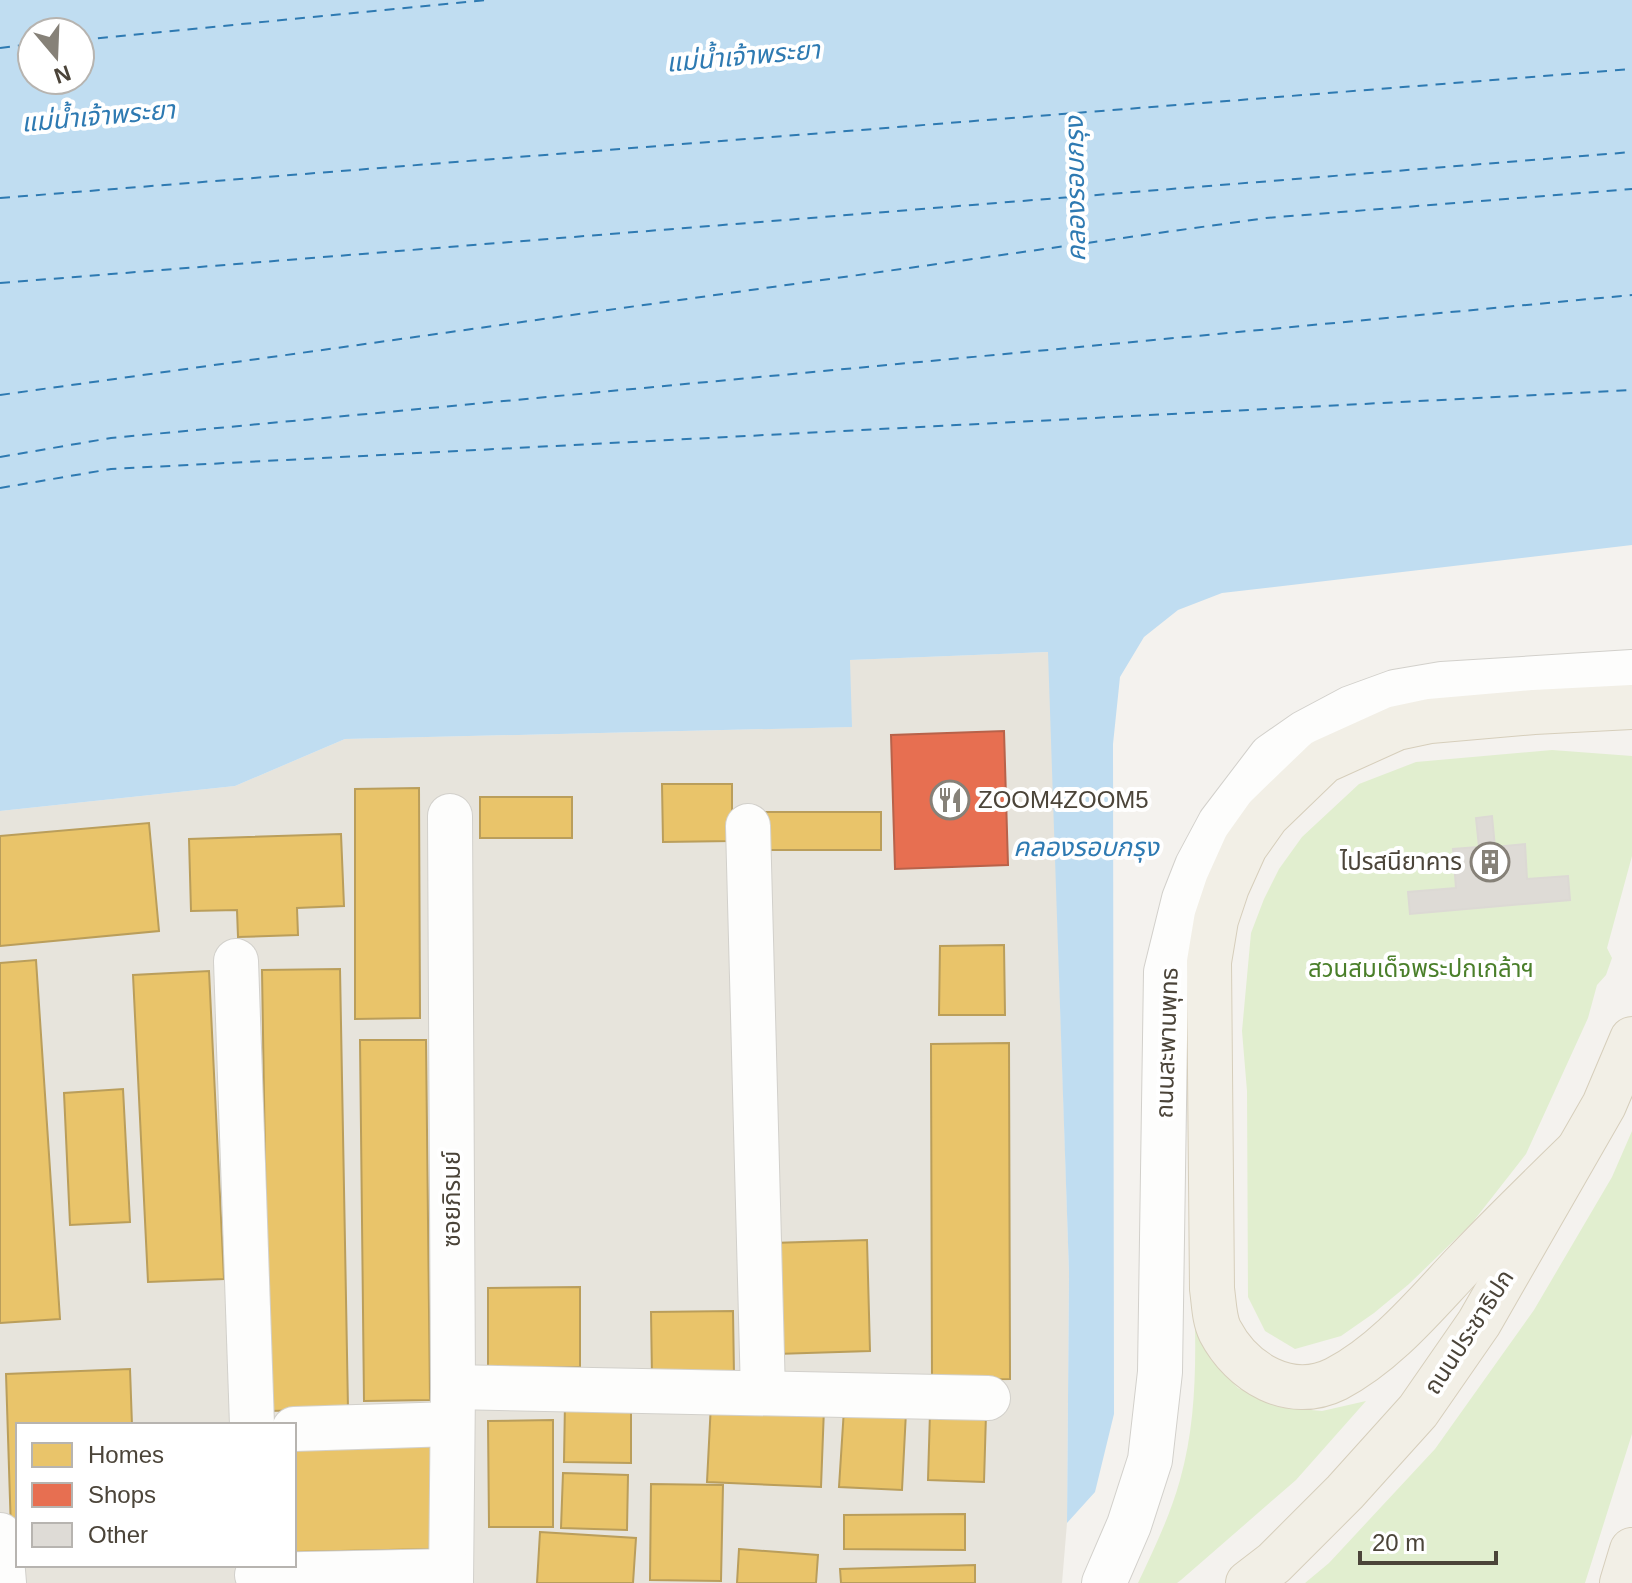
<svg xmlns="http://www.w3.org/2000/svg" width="1632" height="1583" viewBox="0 0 1632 1583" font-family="Helvetica,'Noto Sans Thai',sans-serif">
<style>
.residential{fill:#e7e4dc;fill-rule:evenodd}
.green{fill:#e1eecf}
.water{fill:#c0ddf1;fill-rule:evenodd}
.homes{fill:#e9c46a;stroke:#ba9e5b;stroke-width:2}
.shops{fill:#e76f51;stroke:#b8624a;stroke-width:2}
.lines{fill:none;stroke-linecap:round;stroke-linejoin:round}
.ferry{stroke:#2e7ab2;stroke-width:2;stroke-dasharray:10 8;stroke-linecap:butt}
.building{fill:#dedbd6;stroke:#dcd9d4;stroke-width:2}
.minor-casing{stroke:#d2d0cb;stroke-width:46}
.tertiary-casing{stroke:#d2d0cb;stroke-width:46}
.primary-casing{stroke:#d6cebb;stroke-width:46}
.minor{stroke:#fdfdfc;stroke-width:44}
.tertiary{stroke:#fdfdfc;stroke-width:44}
.primary{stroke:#f2efe6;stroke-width:44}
.labels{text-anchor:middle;stroke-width:8;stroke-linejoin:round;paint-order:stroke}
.poi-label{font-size:24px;fill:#4b4439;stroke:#fff;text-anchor:start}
.park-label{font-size:24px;fill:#4a7f2a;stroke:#fff}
.street-label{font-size:24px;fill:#4b4439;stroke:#fff}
.water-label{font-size:26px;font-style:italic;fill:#2e7ab2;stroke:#fff}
</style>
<rect width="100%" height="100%" fill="#f4f2ee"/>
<path class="residential" d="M1049,652L1069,1273L1067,1523L1062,1583H0V811L235,786L345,739L851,727L849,660ZM18,1425H294V1565H18Z"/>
<g class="green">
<path d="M1552,750L1632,756V856L1607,948L1612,958L1606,975L1597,985L1588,1018L1526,1154L1472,1223L1409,1284L1374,1313L1341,1336L1295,1349L1265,1331L1248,1297L1247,1091L1242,1031L1251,933L1264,899L1279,869L1302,837L1359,784L1416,762Z"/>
<path d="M1632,1131V1434L1585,1583H1305L1329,1563L1435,1449L1534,1310L1612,1177Z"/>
<path d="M1195,1327L1211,1360L1238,1388L1279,1407L1322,1411L1366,1401L1296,1480L1181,1580L1177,1583H1138C1154,1549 1170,1516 1180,1480C1194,1431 1196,1378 1195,1327Z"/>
</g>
<path class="water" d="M0,0H1632V545L1222,593L1178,610L1144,637L1120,677L1113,744L1114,1414L1095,1492L1067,1523L1069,1273L1048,652L850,660L852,727L345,739L235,786L0,811ZM32,32H80V80H32Z"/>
<g class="homes">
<path d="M662,784H732V841L663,842Z"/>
<path d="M419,788L420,1018L355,1019V789Z"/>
<rect x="480" y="797" width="92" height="41"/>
<path d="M766,812H881V850H765Z"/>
<path d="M149,823L159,931L0,946V836Z"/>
<path d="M341,834L344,906L297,908L298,935L238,937L237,910L191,911L189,839Z"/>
<path d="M1004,945L1005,1015H939L940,946Z"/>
<path d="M36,960L60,1319L0,1323V963Z"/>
<path d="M340,969L348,1409L269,1411L262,970Z"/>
<path d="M209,971L224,1279L148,1282L133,975Z"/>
<path d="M360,1040H426L430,1400L364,1401Z"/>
<path d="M1009,1043L1010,1379L932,1380L931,1044Z"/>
<path d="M123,1089L130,1222L70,1225L64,1093Z"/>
<path d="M867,1240L870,1351L776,1354L772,1243Z"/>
<path d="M580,1287V1367H488V1288Z"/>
<path d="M733,1311L734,1376L652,1377L651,1312Z"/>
<path d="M130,1369L132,1425H18V1531H11L6,1374Z"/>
<path d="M565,1402H631V1463L564,1462Z"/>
<path d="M711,1403L824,1408L821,1487L707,1482Z"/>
<path d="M844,1409L906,1412L902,1490L839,1487Z"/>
<path d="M930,1412L986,1414L984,1482L928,1480Z"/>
<path d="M553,1420V1527H489L488,1421Z"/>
<path d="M432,1444L434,1549L294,1552V1447Z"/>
<path d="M563,1473L628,1475L627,1530L561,1528Z"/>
<path d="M651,1484L723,1485L721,1581L650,1580Z"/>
<path d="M965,1514V1550L844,1549V1515Z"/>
<path d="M540,1532L636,1538L633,1583H537Z"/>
<path d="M739,1549L818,1555L816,1583H737Z"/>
<path d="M975,1565V1583H841L840,1569Z"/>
</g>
<path class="shops" d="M1004,731L1008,865L895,869L891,735Z"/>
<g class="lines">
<g class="ferry">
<path d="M80,40L486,0"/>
<path d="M0,48L32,44"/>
<path d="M0,198L1632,69"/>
<path d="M0,283L1632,152"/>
<path d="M0,395L1266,218L1632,189"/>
<path d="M0,457L111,438L1632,295"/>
<path d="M0,488L111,469L1632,390"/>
</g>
</g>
<path class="building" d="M1492,816L1495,847L1525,844L1527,879L1568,876L1570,900L1410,914L1408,892L1456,888L1453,849L1479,847L1476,818Z"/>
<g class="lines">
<defs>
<g id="minor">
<path d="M450,816L453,1387L451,1583"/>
<path d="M748,826L763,1393"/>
<path d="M236,961L252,1425"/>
<path d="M453,1387L988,1398"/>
<path d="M294,1429L452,1424"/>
<path d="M0,1535L4,1583"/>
<path d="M257,1575L451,1571"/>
</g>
<path id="tertiary" d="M1104,1583L1129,1525L1150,1460L1160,1372L1166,972L1184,899L1197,866L1220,823L1271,756L1304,733L1351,708L1395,692L1442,684L1632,672"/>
<g id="primary">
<path d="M1576,1152C1538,1189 1500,1226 1463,1265C1426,1304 1386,1353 1336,1379C1290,1402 1242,1373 1220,1331C1214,1319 1214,1302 1212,1289L1209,962L1216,920L1227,887L1245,847L1267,816L1324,761L1397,728L1430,721L1534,712L1632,707"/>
<path d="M1248,1583L1274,1563L1345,1492L1418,1411L1479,1323L1604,1105L1632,1039"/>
<path d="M1622,1583L1632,1550"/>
</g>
</defs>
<use href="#minor" class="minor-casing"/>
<use href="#tertiary" class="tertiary-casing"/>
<use href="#primary" class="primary-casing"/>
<use href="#minor" class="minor"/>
<use href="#tertiary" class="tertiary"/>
<use href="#primary" class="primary"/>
</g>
<defs>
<symbol id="restaurant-ring" viewBox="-11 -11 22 22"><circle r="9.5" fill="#fff" stroke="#868178" stroke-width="1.5"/><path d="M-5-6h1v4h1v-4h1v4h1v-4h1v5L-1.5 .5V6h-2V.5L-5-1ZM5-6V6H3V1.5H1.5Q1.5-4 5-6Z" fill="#868178"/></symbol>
<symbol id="building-ring" viewBox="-11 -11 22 22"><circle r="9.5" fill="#fff" stroke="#868178" stroke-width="1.5"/><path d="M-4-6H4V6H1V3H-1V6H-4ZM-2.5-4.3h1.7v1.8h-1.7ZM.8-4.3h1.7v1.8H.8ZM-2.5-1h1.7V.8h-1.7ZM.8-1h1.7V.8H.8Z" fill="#868178"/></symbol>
</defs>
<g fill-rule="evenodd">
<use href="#restaurant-ring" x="928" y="778" width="44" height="44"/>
<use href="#building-ring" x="1468" y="840" width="44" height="44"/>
</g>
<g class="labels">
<g class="poi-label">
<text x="978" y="808">ZOOM4ZOOM5</text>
<text x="1462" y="870" text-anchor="end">ไปรสนียาคาร</text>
</g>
<g class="park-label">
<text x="1421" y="977">สวนสมเด็จพระปกเกล้าฯ</text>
</g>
<g class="street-label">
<text transform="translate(1167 1043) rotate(-88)" y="8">ถนนสะพานพุทธ</text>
<text transform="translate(452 1199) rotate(-90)" y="8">ซอยภิรมย์</text>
<text transform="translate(1469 1332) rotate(-57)" y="8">ถนนประชาธิปก</text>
</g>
<g class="water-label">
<text transform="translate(743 56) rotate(-5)" y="9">แม่น้ำเจ้าพระยา</text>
<text transform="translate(98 116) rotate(-5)" y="9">แม่น้ำเจ้าพระยา</text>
<text transform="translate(1075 189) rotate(-91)" y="9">คลองรอบกรุง</text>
<text x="1086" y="856">คลองรอบกรุง</text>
</g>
</g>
<rect x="16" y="1423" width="280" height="144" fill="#ffffff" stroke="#b7b4b0" stroke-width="2"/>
<rect x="32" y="1443" width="40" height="24" fill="#e9c46a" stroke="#b7b4b0" stroke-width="2"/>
<text x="88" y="1463" font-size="24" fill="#4b4439">Homes</text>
<rect x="32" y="1483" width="40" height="24" fill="#e76f51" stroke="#b7b4b0" stroke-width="2"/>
<text x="88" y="1503" font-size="24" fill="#4b4439">Shops</text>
<rect x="32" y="1523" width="40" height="24" fill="#dedbd6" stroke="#b7b4b0" stroke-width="2"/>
<text x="88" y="1543" font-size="24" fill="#4b4439">Other</text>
<g transform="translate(56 56) rotate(161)"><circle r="38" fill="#ffffff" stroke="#b7b4b0" stroke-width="2"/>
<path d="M0-6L14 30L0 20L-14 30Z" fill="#868178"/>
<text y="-12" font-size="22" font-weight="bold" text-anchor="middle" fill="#4b4439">N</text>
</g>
<path d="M1360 1551v12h136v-12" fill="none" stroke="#4b4439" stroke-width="4"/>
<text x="1372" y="1551" font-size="24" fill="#4b4439" stroke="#ffffff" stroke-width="6" paint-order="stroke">20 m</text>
</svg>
